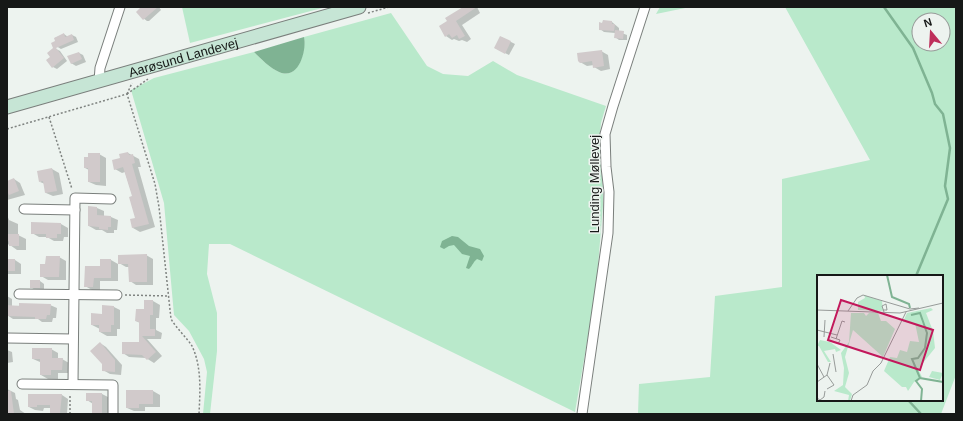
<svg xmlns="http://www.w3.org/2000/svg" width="963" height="421" viewBox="0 0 963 421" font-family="Helvetica,sans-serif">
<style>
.green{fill:#b9e9cb;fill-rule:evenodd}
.water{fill:#7fb393}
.shadow{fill:#0003}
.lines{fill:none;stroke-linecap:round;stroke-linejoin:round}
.stream{stroke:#7fb393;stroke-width:2.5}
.building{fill:#d1cacb}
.street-casing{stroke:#7a7f7c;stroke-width:11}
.secondary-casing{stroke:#7a7f7c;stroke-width:15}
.path{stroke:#7f8380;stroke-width:1.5;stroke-dasharray:2 2;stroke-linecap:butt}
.street{stroke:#fff;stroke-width:9}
.secondary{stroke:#c6e5d5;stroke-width:13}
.labels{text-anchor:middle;stroke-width:3;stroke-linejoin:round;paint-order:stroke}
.street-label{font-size:13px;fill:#161817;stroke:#edf3ef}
.inset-river{fill:none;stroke:#7fb393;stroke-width:2}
.inset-road{fill:none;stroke:#979b99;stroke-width:1}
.view{fill:#c2185b;fill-opacity:0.15;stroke:#c2185b;stroke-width:2}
.inset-edge{fill:none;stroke:#161817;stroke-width:2}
</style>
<rect width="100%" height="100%" fill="#edf3ef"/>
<g class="green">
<path d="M182,7H326L190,43Z"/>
<path d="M660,7H690L656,14Z"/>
<path d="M785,7H956V375L941,414H638L639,384L710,377L715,296L782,287V179L870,160ZM919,20H943V44H919ZM818,276H942V400H818Z"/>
<path d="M391,13L427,66L443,74L468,76L493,61L517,75L606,106L601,123L599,146L603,189V205L596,290L575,412L230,244H209L207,274L217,313V351L210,414H203L207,372L204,359L189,331L174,315L164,203L131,90L154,78L254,52C261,59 270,68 279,72C299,81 306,50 304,37Z"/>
</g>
<g class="water">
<path d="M304,37C307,50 299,81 279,72C270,68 261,59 254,52Z"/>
<path d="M452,236L458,237L469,246L480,249L484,256L482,261L477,259C473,262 473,265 469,269L466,268L470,256L462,254L454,245L449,246L444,249L440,247L442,241Z"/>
</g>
<g class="shadow">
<path d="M139,7H159L161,10L149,21H147L143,18L141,9Z"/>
<path d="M463,7H477L480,13L462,25L471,39L467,42L462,40L459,41L454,39L452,40L446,36Z"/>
<path d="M612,22L619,28V32L627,35V40H619L615,37V33L604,32L600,29Z"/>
<path d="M64,34L68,37L72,35L76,37L78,42L61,49L56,46V49L60,51L67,61L57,69L53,67L47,60L51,57L48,53L54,49L52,44L57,42L55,38Z"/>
<path d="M501,37L515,44L509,55L495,48Z"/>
<path d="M601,51L608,55L610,69L601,71L594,67V65L587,66L580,62Z"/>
<path d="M79,53L83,55L86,62L76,66L71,63Z"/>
<path d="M128,153L139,159L141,167H138L155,227L140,232L133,228L136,219L133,197L125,172L122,173L115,169L121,158L120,155Z"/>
<path d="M99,154L106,158V186L96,185L89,182V170L85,168L89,158Z"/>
<path d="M52,169L59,173L63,194L53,196L46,193L45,184L40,182Z"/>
<path d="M14,179L20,183L25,195L7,200V182Z"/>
<path d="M89,207L97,208L104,211V216L111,217L118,220L117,230H114V233H107L102,230H96L89,226Z"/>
<path d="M7,215L9,220L18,224V235L26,239V250H17L10,245L7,244Z"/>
<path d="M32,224H61L68,228V237H64L63,241H54L47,237H39L32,233Z"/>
<path d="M146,255L153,259V285H136L130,281L129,267H126L119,263Z"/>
<path d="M59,257L66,261V280H48L41,276L46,265Z"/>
<path d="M7,260H15L21,264V274H7Z"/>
<path d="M101,260H111L118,264V281H100V290H92L85,286L101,267Z"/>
<path d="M40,281L44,284V290H35L31,287Z"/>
<path d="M7,296L12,299V306L50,305L57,308L56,318H53L52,322H42L38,319H13L7,315Z"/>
<path d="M153,301L160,305L159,318H156V330L162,333L161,339H147L162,356L154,363L146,358L129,357L123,353L140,343V323L136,321Z"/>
<path d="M114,307L120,310V329H117V336H107L100,332V329L92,325Z"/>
<path d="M100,343L106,347L122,365L121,375L110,374L103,370Z"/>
<path d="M51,349L58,353V359H62L69,363V373H58V379H48L41,375L40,362L33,359Z"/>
<path d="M7,350L12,352L13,362L7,363Z"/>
<path d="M7,389L15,393L16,399L18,400L20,410L26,414L7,413Z"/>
<path d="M127,391H153L160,395V407H145V411H134L127,408Z"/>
<path d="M102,394L108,397V414H94L93,404L87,400Z"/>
<path d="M62,395L68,399L67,414H53L51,413V408H44L43,411L35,410L29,407Z"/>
</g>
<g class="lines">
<g class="stream">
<path d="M884,7L913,48L932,93L935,104L943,114L950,148L945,186L948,199L916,276"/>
<path d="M908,400L921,414"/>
</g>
</g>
<g class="building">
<path d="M141,7H158L143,20L136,12Z"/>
<path d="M463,7H477L456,21L465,36L459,39L457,35L452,38L449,34L445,37L439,26L447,21L445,18Z"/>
<path d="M603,20L612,21V24H615L614,31L599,30V22L602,23Z"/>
<path d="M615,30L624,31L623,39L614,38Z"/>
<path d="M64,33L65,37L72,34L74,40L56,48L64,58L52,68L46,60L50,57L47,53L53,48L51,43L55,41L54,38Z"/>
<path d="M500,36L511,41L505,54L494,48Z"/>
<path d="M602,50L604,66L593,68L592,61L580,63L578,61L577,53Z"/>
<path d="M79,52L82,59L71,64L67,56Z"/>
<path d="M128,152L129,155L133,154L135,163L132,164L149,224L132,228L130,219L135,218L129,197L132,196L123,167L114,170L112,160L120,158L119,154Z"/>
<path d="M88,153H100V182H88V168H84V157H88Z"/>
<path d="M52,168L57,191L45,193L43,181L39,182L37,171Z"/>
<path d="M14,178L19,191L9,195L7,191V181Z"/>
<path d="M88,206L97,207V215L111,216V227H108V230L99,229V227L88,226Z"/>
<path d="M31,222L61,223V234H57V238H46V234H31Z"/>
<path d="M7,234H19V246H9V241L7,242Z"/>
<path d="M147,254V282H129L128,264H118V255Z"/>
<path d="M46,256H60L59,277H40V264H45Z"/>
<rect x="7" y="259" width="8" height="12"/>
<path d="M100,259H111V278H94L93,287H84L85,266H100Z"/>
<rect x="30" y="280" width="10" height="8"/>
<path d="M144,300H153V315H150V329H155V336H142L156,352L147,360L142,355L122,354V342H139V322L135,321L136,309H144Z"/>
<path d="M19,303L51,304L50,315H47L46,319H35V317L7,316V305L19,306Z"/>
<path d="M102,305L114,306V325H111V332H99V325H91V313L102,314Z"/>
<path d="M100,342L115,360V372L102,371V364L90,351Z"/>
<path d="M32,348H52V358H63L62,370H51V375H40V359H32Z"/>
<path d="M126,390H153V404H139V408H126Z"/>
<path d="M7,391H11L14,414H7Z"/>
<path d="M86,393H102V414H92V401H86Z"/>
<path d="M28,394H62L60,413H50V405H37V407H28Z"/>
</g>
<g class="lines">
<defs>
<g id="street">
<path d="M99,81L100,68L120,7"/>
<path d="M24,209L75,210"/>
<path d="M19,294L117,295"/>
<path d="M7,338L73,339"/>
<path d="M22,384L113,385V414"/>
<path d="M73,384L75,198L111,199"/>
<path d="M582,414L608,233L609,192L606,167L605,134L613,106L645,7"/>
</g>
<g id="secondary">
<path id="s1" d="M7,107L359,7"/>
</g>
</defs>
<use href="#street" class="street-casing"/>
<use href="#secondary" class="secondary-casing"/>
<g class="path">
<path d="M368,13L389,7"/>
<path d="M127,94L148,79"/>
<path d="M127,94L132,83"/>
<path d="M49,117L72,189"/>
<path d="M7,129L127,94L155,184L159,207L171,319C177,329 187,338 192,346C202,367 200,392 199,414"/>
<path d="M125,295L169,296"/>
<path d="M70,414V394"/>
</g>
<use href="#street" class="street"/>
<use href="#secondary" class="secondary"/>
</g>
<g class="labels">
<g class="street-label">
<text dy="5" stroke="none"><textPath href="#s1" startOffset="183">Aarøsund Landevej</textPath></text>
<text transform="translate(594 184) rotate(-90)" y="5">Lunding Møllevej</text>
</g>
</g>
<g transform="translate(817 275)">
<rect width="126" height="126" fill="#edf3ef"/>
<path d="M47,20L65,26L66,36L41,35V27L48,23ZM114,33L116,35L109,38L116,56L118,73L101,94L105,102L97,107L91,116L89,112H85L67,96L73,82L80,83L83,75L90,77L93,66L102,67L98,48L86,47L90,38ZM34,38H47L49,41L52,38H61L64,46H69L78,54L66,82L36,55L28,82L32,98L28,112L35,119L33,126H31L32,120L17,116L26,110L27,93L24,78L32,67ZM3,65L13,67L24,75L19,77L18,74L7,76L14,87H11L2,71H0ZM115,96L126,98L123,105L112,102Z" fill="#b9e9cb"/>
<path class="inset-river" d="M70,0L75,22L92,29L93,33M94,40L103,38L110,58L108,73L101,83L95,84L103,103L126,107M103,103L99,106L105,114L104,126"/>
<path class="inset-road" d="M0,35L83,38L126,28M66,35H70L69,29L65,31L67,37M31,36L40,23L46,20L93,34L102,33M0,55L20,60M7,62L8,45M14,62L23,65L21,69M19,64L25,46L28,47M16,79L19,97M0,89L7,102M10,100L17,110L10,114M0,107L10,100L13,88M0,123L3,125L7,122L8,116M34,126L36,120L50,110L56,96L64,88L89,37"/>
<path class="view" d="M24,25L116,55L103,95L11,65Z"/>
<rect width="126" height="126" class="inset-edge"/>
</g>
<rect width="963" height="421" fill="none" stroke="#161817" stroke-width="16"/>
<g transform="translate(931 32) rotate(342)"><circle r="19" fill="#edf3ef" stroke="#979b99"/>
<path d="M0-3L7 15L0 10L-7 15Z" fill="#be2f5b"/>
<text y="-6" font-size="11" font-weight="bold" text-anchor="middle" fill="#161817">N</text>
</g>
</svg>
